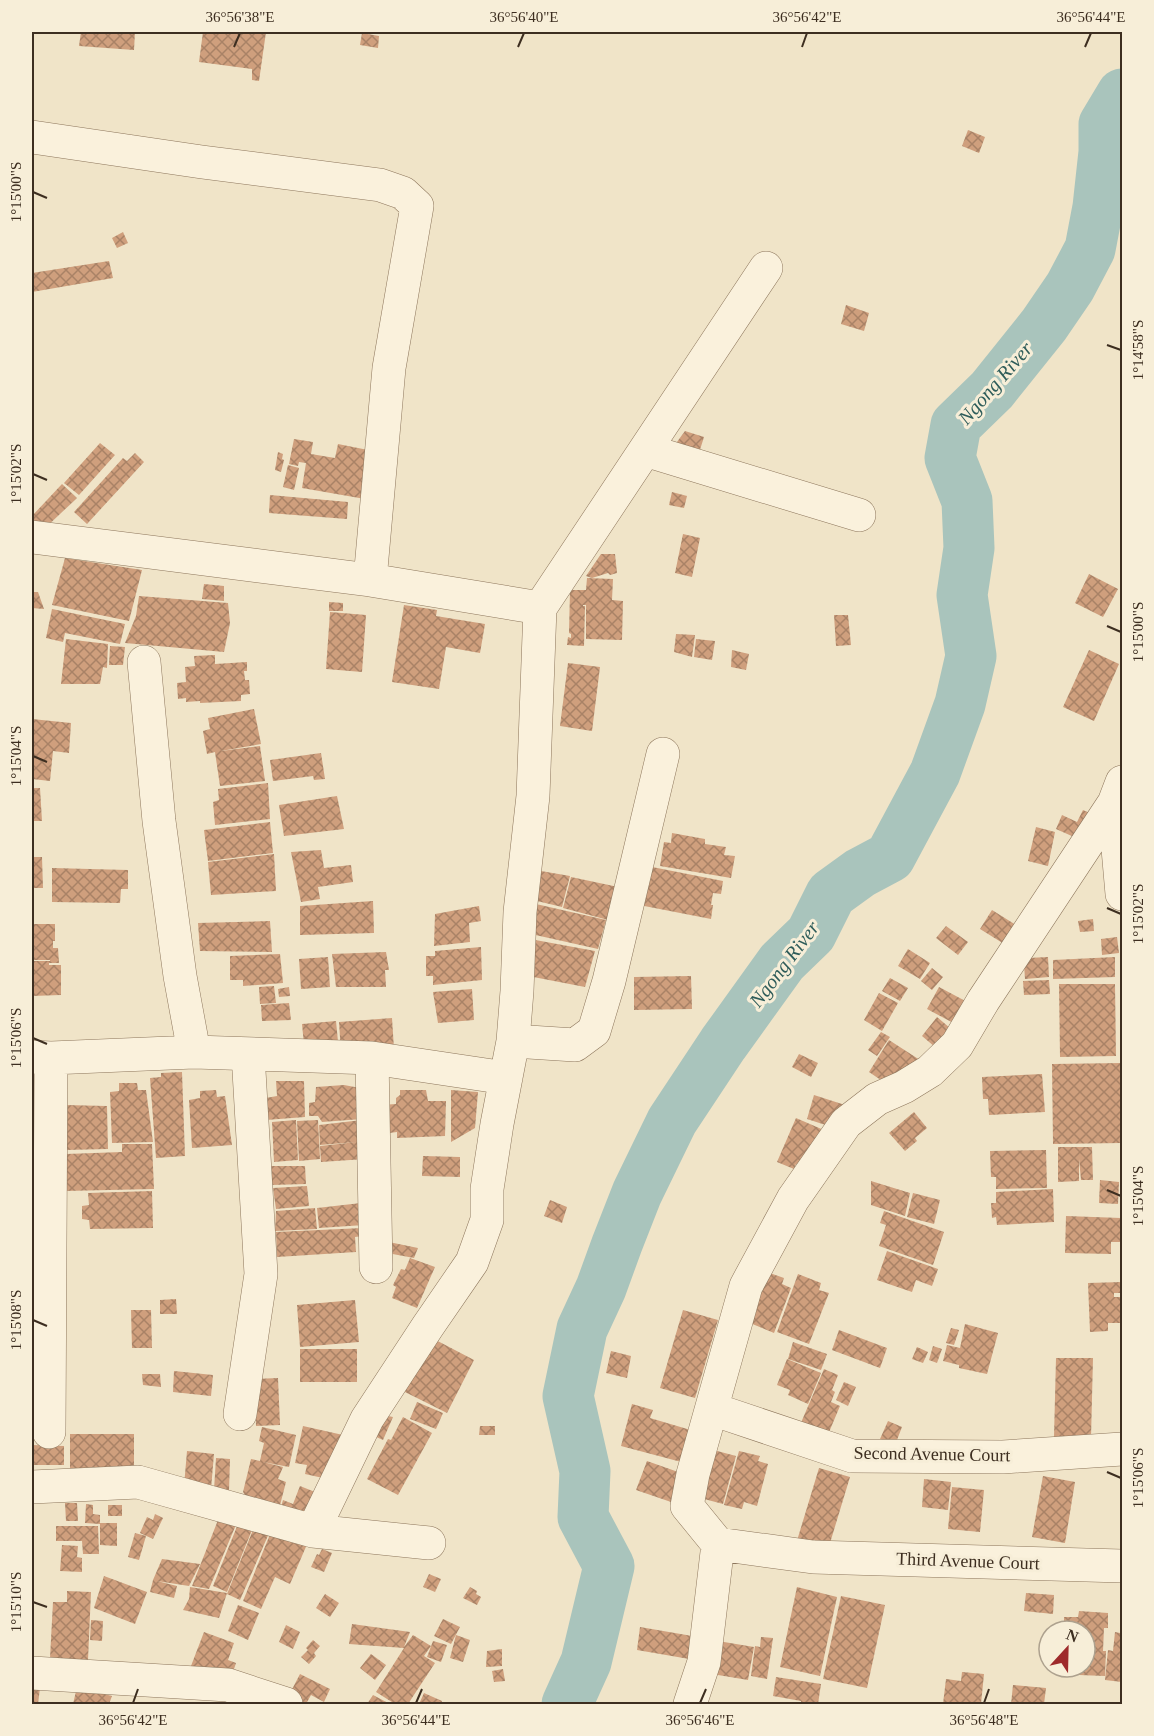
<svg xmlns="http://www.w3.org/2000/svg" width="1154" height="1736" font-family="'Times New Roman',serif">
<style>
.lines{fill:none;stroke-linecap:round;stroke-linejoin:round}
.river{stroke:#a9c4bc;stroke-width:51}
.building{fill:url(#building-cross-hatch)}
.minor-casing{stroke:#8d765c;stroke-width:34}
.minor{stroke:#faf1dc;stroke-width:33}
.ticks{fill:none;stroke:#3d2e20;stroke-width:2}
.labels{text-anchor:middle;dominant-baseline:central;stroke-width:6;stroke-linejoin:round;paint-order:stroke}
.street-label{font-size:18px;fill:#3d2e20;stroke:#f7eed8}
.water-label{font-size:20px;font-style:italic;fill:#2f5d5a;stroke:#f7eed8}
.neatline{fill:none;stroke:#3d2e20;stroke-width:2}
.ticks-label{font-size:15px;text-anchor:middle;fill:#3d2e20}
</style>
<defs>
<pattern id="building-cross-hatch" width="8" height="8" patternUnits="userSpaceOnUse" patternTransform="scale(1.5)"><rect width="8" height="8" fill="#cf9f7d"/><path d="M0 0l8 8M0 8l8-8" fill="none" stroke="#a98266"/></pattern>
</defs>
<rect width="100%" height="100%" fill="#f0e4c8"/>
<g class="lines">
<path class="river" d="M567,1704l19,-42 23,-96 -26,-49 2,-46 -17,-75 14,-67 19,-41 16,-44 20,-51 35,-72 51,-77 59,-82 29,-28 20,-40 29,-21 30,-16 45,-84 25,-69 11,-48 -9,-61 7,-47 -2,-47 -17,-43 6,-33 36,-35 52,-65 26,-38 20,-38 8,-42 6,-55v-28l18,-30"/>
</g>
<path class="building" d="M81,32h54l-1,18 -55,-4z
M203,32h63l-7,49 -7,-1v-11l-53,-7z
M362,33l17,3 -1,12 -18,-3z
M968,130l17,7 -6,16 -17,-7z
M123,232l5,11 -11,5 -5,-10z
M109,261l4,17 -81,14v-19z
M846,305l23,8 -5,18 -23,-7z
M685,431l19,6 -6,19 -24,-10z
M294,439l19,3 -2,12 24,4 3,-14 30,6 -3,49 -63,-11 4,-25 -7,-1 -1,4 -9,-2z
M100,443l15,12 -36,40 -15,-12z
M278,452l5,2 -1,5 2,1 -3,12 -6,-2z
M135,453l9,9 -57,62 -13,-12 49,-54 4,3z
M288,465l11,3 -5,22 -11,-3z
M62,484l15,14 -34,32 -11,-10v-4z
M672,492l15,4 -3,12 -15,-3z
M270,495l78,7 -1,17 -78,-6z
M683,534l17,4 -8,39 -17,-4z
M601,554h14l2,19 -7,2 -2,-2 -16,5 -6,-2z
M65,558l77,12 -13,51 -77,-16z
M1089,574l29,15 -15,28 -28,-14z
M587,578l26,1 -1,21 11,1 -1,39 -36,-1v-34h-3v1h2l-1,40 -17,-1 1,-8 3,1v-4l-2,-1 1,-43h16z
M204,584l20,2v15l-22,-2z
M32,592h6l6,17 -12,-1z
M139,596l89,7 2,20 -6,29 -99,-9 11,-27z
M329,602l14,1v8h-14z
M404,605l33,5 -1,6 49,8 -5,29 -34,-6 -7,42 -47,-7z
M52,609l73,15 -5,20 -55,-11 -2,9 -17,-4z
M330,612l36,3 -4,57 -36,-3z
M834,615h14l3,30 -15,1z
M676,634l19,1 -3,22 -18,-5z
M66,639l42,5 -1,24 -4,-1 -3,17h-39z
M696,639l19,2 -3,19 -18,-3z
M110,646l15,1 -2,18h-14z
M732,650l17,4 -3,16 -15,-3z
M1089,650l30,14 -25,57 -31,-14z
M215,655v9l32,-2v9h-3l1,9h4l1,14 -9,1v6l-41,2v-2l-14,1v-4l-8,1 -1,-16 9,-1 -1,-15 10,-1 -1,-10z
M568,663l32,4 -8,64 -32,-5z
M254,709l7,35 -40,7 39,-5 5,35 -45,5 -5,-34 -8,2 -4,-23 7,-2 -2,-11z
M32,719l39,4 -2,30 -16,-2 -3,30 -18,-2z
M321,753l4,26 -11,1 -1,-4 -40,5 -3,-21z
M268,783l2,36 -55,6 -2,-23 6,-2 -1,-11z
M32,788h8l2,33h-10z
M337,796l7,33 -60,7 -5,-31z
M1083,810l11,5 -11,26 -27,-12 6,-14 15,7z
M270,822l3,31 -65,8 -4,-31z
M1036,827l19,5 -7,34 -20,-5z
M672,833l33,6v5l21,3 -2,8 11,1 -4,22 -71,-12 4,-24 7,1z
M321,850l3,18 27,-3 2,17 -35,5 2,12 -19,3 -10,-50z
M274,854l2,37 -65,4 -3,-33z
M32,857h10l1,31h-11z
M642,865l81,16 -2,13 -8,-1 -2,12h2l-2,14 -77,-15z
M52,868l76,2v19h-7l-1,14 -68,-1z
M541,871l29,5 -8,31 -25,-6z
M571,877l52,11 -11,33 -49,-13z
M373,901l1,32 -74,2v-29z
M536,904l70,16 -8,29 -67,-15z
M479,906l2,15 -12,2 1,19 -36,4 1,-32z
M992,910l29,18 -12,19 -29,-18z
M1093,919l1,12 -14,1 -2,-11z
M270,921l2,31 -72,-1 -2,-28z
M32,924h23v17h-2v7h5l1,15h-10v2h12v30l-29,1v-35h18v-1h-18z
M946,926l22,16 -10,13 -22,-17z
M1117,937l2,16 -17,2 -1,-16z
M530,939l65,12 -10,36 -62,-12z
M481,947l1,33 -49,5v-9h-7v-20h9v-5z
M908,949l22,14 -10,16 -22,-13z
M386,952l3,18h-4l1,17h-50l-4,-33z
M280,954l3,29 -40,3v-6h-13v-24z
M328,957l2,30 -29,2 -2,-30z
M1048,957l1,20 -24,2 -1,-15h4v-6z
M1115,957v20l-62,2v-19z
M932,968l11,9 -11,13 -11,-9z
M691,976l1,33 -58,1v-33z
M890,978l18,10 -8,13 -18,-10z
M1049,980l1,14 -26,1 -1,-14z
M1059,984h56l1,72 -56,1z
M274,986l2,17 -16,1 -1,-17z
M289,987l1,9 -11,1 -1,-8z
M939,987l32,17 -12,22 -32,-17z
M472,989l2,31 -36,3 -5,-31z
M879,993l19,10 -16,28 -18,-11z
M289,1003l2,17 -29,1 -1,-16z
M937,1017l13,11 -15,19 -13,-11z
M392,1018l2,31 -53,4 -2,-31z
M336,1021l3,31 -34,3 -3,-31z
M881,1032l9,5 -13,19 -9,-6z
M889,1040l34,22 -26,29 -28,-19z
M799,1054l19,9 -7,14 -19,-10z
M1122,1063v80l-69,1 -1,-80z
M182,1072l3,84 -29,2 -6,-80 11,-1v-4z
M1042,1074l3,38 -56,3 -1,-16h-5l-1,-22z
M276,1081h28l1,36 -39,3v-22l11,-2z
M119,1083h18l1,7h8l7,52 -41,1 -2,-51 9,-1z
M344,1085l16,3 2,31 -40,3 -4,-6h-9v-13l6,-1 1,-15z
M216,1090l1,7 8,-1 7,49 -40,3 -3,-48 11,-2v-7z
M400,1090h26l2,11h18l-1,35 -48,2v-6l-15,2 -1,-29 15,-1v-6l4,-3z
M451,1090l27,2 -3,36 -24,14z
M814,1095l31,10 -7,24 -31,-10z
M65,1105l42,1 1,43 -42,1z
M914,1112l13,16 -12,10 2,3 -12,10 -16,-18z
M796,1118l30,13 -17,39 -13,-6 -2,5 -17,-7z
M296,1120l2,40 -24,2 -2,-40z
M318,1120l2,39 -21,2 -2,-40z
M362,1120l3,39 -44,3 -1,-16 37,-4 -37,3 -1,-20z
M122,1144h30l2,45 -89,2 1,-37 56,-2z
M1058,1147h34l1,33h-12l-2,-21v22l-21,1z
M1046,1150l1,38 -51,1v-12h-5l-1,-26z
M423,1156l37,1v20l-38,-1z
M271,1166h34l1,18 -34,1z
M1100,1180l19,2 -1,22 -19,-1z
M871,1181l39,12 -5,23 -34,-11z
M307,1186l2,20 -33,3 -3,-21z
M1053,1189l1,33 -57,3 -1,-8 -4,1 -1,-15h5v-11z
M152,1191l1,37 -63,1 -1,-9 -7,-1v-13l7,-1 -1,-12z
M913,1193l27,7 -6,24 -27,-7z
M550,1200l17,7 -5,16 -18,-7z
M361,1203l3,22 -45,3 -2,-20z
M315,1208l2,21 -42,2 1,-20z
M884,1211l60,21 -11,33 -54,-19 7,-21 -6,-2z
M1066,1216l55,2 -1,24h-9v12l-46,-1z
M363,1228v8l-8,1 1,15 -79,5 -1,-25z
M384,1241l34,7 -4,10 -32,-6z
M887,1251l51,18 -6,17 -16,-6 -4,12 -35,-12z
M410,1258l25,9 -18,41 -25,-10 4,-11 -3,-2 8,-16 4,1z
M764,1271l20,7 -2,6 9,4 -17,45 -29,-12z
M798,1274l23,9 -2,7 10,3 -20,51 -32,-12z
M1122,1282v11h-8v4h8v26h-14v8l-18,1 -2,-49z
M176,1299l1,15h-17v-14z
M355,1300l4,42 -59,5 -3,-42z
M131,1310h20l1,38h-20z
M683,1310l35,10 -23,78 -35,-10z
M965,1324l33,9 -11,41 -28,-6v-3l-16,-4 4,-16 13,3z
M951,1328l8,2 -5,15 -8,-2z
M839,1330l48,18 -7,20 -48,-18z
M430,1337l44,23 -27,53 -44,-22z
M793,1342l34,12 -6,16 -33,-11z
M933,1346l9,3 -5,14 -8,-3z
M917,1347l11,5 -5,11 -11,-4z
M300,1349h57v33h-57z
M611,1351l20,5 -4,22 -21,-5z
M1056,1358h37l-2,80 -37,-1z
M787,1359l34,14 -13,31 -20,-9 2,-5 -13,-5z
M824,1369l14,6 -6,15 3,2 -4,10 9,4 -16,38 -27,-12z
M174,1371l39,4 -2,21 -38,-4z
M142,1374h18l1,13 -18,-2z
M278,1378l2,47 -24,1 -1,-47z
M844,1382l12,5 -8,19 -12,-6z
M417,1402l26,11 -7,16 -26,-10z
M632,1404l21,6 -3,8 44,13 -9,32 -64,-17z
M383,1415l10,2 -10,23 -9,-4z
M403,1417l29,16 -34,62 -31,-16 21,-40 3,1z
M888,1421l14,6 -7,18 -15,-6z
M303,1426l40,9 -20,43 -18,-4 2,-9 -12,-2z
M480,1426h15v9h-16z
M262,1427l34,8 -7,32 -26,-5 20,5 -5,12 8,3 -7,27 -29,-6 -7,-11 8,-33 9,2 4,-18 -5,-2z
M70,1434h64v40l-64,-1z
M32,1445l32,1v19h-32z
M706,1448l30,8 -13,48 -30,-8z
M187,1451l27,3 -3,35 -27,-3z
M739,1451l21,5 -2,5 10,3 -11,42 -13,-4 -2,7 -18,-4z
M216,1458l14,1 -1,32 -15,-1z
M647,1461l34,12 -10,29 -35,-12z
M819,1468l31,9 -23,76 -31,-9z
M1043,1476l32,6 -10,61 -33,-6z
M924,1479l27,3 -3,28 -26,-3z
M300,1486l20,8 -11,31 -30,-11 4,-14 10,4z
M952,1487l32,3 -4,42 -32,-3z
M65,1503h12l1,18h-12z
M86,1504l7,1v9l7,1v9l-15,-1z
M108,1505h14v11h-14z
M155,1514l8,4 -10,21 -13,-6 7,-16 6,3z
M220,1515l18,5 -29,69 -17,-3z
M240,1519l14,6 -27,67 -14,-6z
M100,1523h17v23l-17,-1z
M255,1525l15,6 -30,69 -13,-6z
M56,1526h42l1,28h-16l-1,-13h-26z
M273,1527l19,7 -3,9 4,-7 15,6 -18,42 -15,-7 -14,32 -18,-8z
M135,1533l11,3 -7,24 -11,-3z
M62,1545l16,1 -1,11 5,1v14l-22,-1z
M322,1549l10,4 -8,19 -13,-5 6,-13 2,1z
M162,1559l38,5 -11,22 -32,-5 20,5 -3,12 -24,-6 3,-12z
M429,1574l12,5 -6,13 -12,-5z
M104,1576l43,16 -12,32 -41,-16z
M190,1587l37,6 -8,25 -36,-8 6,-11z
M470,1587l7,4 -1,3 5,3 -4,8 -14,-7z
M797,1587l40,10 -17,79 -40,-9z
M67,1591l24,1 -3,68 -38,-2 3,-56h14z
M1026,1593l28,2 -1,19 -29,-3z
M325,1594l14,9 -9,14 -14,-9z
M841,1596l44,9 -18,83 -44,-9z
M238,1605l21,8 -11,27 -20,-9z
M1079,1611l29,2v15h-4l-1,23h3l-1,25 -26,-1v-8h6v-36h-21v-14h14z
M443,1619l17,8 -9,17 -17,-8z
M91,1620l12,1 -1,20 -12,-1z
M352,1624l58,8 -6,15 9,-12 18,11 -7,10 11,7 -27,41h-13l-19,-12 28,-44 -55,-4z
M286,1625l14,7 -7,17 -14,-7z
M1121,1625h1v57l-17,-2 3,-30 5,1 2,-19 5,1z
M640,1627l58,10 -3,23 -58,-10z
M204,1632l30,11 -6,17 8,3 -6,18 -39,-15z
M456,1635l14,5 -7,22 -13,-4z
M761,1637l12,1 -6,41 -16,-3 4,-30 5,1z
M313,1640l7,6 -6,7 2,3 -7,8 -8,-7 7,-7 -2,-2z
M433,1641l14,4 -6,17 -14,-5z
M718,1641l36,6 -6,33 -36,-6z
M502,1649v17l-16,1 1,-16z
M371,1654l15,11 -11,15 -15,-12z
M503,1669l2,12 -11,1 -2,-11z
M962,1672l22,2 -3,30h-38l3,-25 15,2z
M300,1674l30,15 -6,13 -13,-7 -5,9h-8l-11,-5z
M776,1677l45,7 -3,20h-17v-3l-28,-5z
M1013,1685l33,3 -2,16h-33z
M32,1686l8,2 -2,16h-6z
M77,1687l35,9 -3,8h-36z
M424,1693l18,8 -1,3h-22z
M373,1695l17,9h-23z"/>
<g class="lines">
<g class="minor-casing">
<path id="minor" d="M32,137l170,25 178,23 23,8 14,13 -28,162 -19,212
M645,450l214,65
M32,537l338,43 170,28
M144,662l15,159 21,155 14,76
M1122,782l-8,21 -131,198 -26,44 -27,26 -26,16 -27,12 -31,24 -53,76 -47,87 -53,188 -6,32 31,38 95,13 309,9
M1114,803l8,91
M513,1041l62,4 19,-14 15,-50 54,-227
M32,1057l19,1 143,-6 178,6 134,20
M372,1058l4,209
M712,1409l140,47 151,1 119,-8
M240,1414l21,-140 -13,-220
M49,1432l2,-374
M32,1487l106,-5 175,49 116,12
M313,1531l54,-112 61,-93 44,-64 15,-42v-31l10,-65 16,-83 4,-50 3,-79 13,-116 7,-188 226,-340
M32,1673l196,12 58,19
M690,1704l14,-42 14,-118"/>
</g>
<use href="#minor" class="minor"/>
</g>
<path class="ticks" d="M234,47l6,-14M518,47l6,-14M802,47l5,-14M1085,47l6,-14M33,192l14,6M1107,345l14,5M33,474l14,6M1107,626l14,6M33,756l14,6M1107,908l14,6M33,1038l14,6M1107,1190l14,6M33,1320l14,6M1107,1472l14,6M33,1602l14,5M133,1703l5,-14M416,1703l6,-14M700,1703l6,-14M984,1703l5,-14"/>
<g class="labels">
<g class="street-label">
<text transform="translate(932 1454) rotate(1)">Second Avenue Court</text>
<text transform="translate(968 1561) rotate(2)">Third Avenue Court</text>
</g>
<g class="water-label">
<text transform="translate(995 383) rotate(-49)">Ngong River</text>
<text transform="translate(784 964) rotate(-53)">Ngong River</text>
</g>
</g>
<rect width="1154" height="1736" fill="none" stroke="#f7eed8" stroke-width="66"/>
<g transform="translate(1067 1649) rotate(22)"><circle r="28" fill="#f7eed8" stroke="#ada18e" stroke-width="1.5"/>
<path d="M0-4.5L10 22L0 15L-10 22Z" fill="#9e2a2b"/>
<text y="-9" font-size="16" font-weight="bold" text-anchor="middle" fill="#3d2e20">N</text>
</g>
<rect x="33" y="33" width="1088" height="1670" class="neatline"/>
<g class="ticks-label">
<text x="240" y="22">36°56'38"E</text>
<text x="524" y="22">36°56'40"E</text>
<text x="807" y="22">36°56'42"E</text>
<text x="1091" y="22">36°56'44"E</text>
<text transform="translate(16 192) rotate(-90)" y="5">1°15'00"S</text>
<text transform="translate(1138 350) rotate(-90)" y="5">1°14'58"S</text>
<text transform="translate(16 474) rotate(-90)" y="5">1°15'02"S</text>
<text transform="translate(1138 632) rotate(-90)" y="5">1°15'00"S</text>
<text transform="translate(16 756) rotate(-90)" y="5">1°15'04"S</text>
<text transform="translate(1138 914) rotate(-90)" y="5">1°15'02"S</text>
<text transform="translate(16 1038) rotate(-90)" y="5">1°15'06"S</text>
<text transform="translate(1138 1196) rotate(-90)" y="5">1°15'04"S</text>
<text transform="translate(16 1320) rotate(-90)" y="5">1°15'08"S</text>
<text transform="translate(1138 1478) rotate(-90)" y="5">1°15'06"S</text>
<text transform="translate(16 1602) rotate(-90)" y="5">1°15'10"S</text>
<text x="133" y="1725">36°56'42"E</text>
<text x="416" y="1725">36°56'44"E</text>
<text x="700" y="1725">36°56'46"E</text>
<text x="984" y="1725">36°56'48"E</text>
</g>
</svg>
